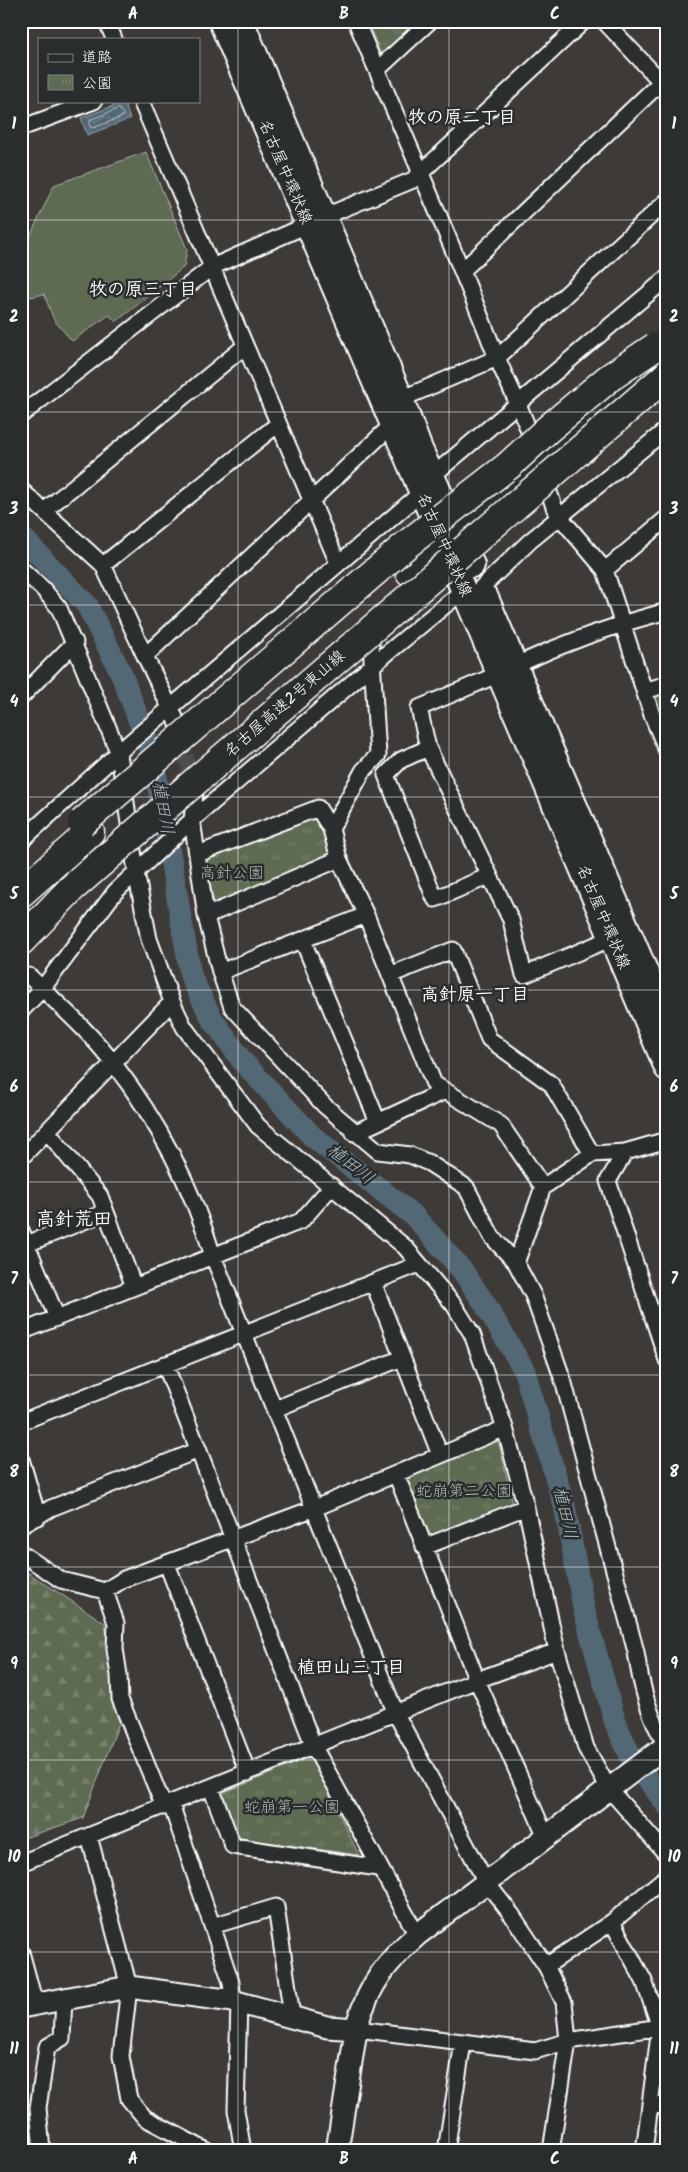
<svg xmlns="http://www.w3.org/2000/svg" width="688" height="2172" font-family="Kalam,'Klee One',sans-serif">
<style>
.forest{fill:url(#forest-firs);stroke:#afb5a9}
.park{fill:url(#park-tufts);stroke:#afb5a9}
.pitch{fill:#5f6b53;stroke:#afb5a9}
.water{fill:url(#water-waves);stroke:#97a4ac}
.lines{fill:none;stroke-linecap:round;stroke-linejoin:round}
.shore{stroke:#bac2c8;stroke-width:1}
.river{stroke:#526775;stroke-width:22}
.street-tunnel{stroke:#504e4c;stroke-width:15;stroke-dasharray:15 8;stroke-linecap:butt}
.street-casing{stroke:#fff;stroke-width:19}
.secondary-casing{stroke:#fff;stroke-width:25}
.primary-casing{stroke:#fff;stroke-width:28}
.highway-casing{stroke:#fff;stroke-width:31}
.street{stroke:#2a2d2e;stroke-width:15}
.secondary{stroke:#2a2d2e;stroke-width:21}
.primary{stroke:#2a2d2e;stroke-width:24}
.highway{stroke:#2a2d2e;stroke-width:28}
.highway-bridge-casing{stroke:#fff;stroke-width:31;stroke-linecap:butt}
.highway-bridge{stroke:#2a2d2e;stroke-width:28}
.grid{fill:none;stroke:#fff;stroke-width:1;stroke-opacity:0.55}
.labels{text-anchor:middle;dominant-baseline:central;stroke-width:5;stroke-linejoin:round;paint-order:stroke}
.street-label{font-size:16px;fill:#fff;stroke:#2a2d2e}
.park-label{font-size:16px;fill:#afb5a9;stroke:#2a2d2e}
.neighbourhood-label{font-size:18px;font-weight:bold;fill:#fff;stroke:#2a2d2e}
.water-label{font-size:18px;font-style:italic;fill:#b1bbc1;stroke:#2a2d2e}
.quarter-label{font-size:19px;font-weight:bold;fill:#fff;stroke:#2a2d2e}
.neatline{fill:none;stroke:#fff;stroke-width:2}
.grid-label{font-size:16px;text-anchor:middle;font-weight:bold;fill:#fff}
</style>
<defs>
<pattern id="forest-firs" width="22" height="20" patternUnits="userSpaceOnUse" patternTransform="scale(1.25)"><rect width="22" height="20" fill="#5f6b53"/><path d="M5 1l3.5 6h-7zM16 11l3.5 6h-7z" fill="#77816d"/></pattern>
<pattern id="park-tufts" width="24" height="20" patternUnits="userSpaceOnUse" patternTransform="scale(1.25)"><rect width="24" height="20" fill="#5f6b53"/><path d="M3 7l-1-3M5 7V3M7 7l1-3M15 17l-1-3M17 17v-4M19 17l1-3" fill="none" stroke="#77816d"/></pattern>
<pattern id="water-waves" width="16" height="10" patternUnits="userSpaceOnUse" patternTransform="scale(1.25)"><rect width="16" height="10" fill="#526775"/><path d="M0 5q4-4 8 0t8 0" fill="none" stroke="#6c7e8a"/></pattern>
</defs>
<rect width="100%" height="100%" fill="#3d3a38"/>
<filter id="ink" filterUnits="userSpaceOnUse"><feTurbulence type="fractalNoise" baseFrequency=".02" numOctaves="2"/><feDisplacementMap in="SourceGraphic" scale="10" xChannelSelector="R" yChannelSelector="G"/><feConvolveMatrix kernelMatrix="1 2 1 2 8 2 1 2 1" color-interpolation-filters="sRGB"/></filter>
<g filter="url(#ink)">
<path class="forest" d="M21,1568l84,55 14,100 -36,95 -62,21z"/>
<path class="park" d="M367,21h50l-36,33z
M667,690v48l-16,-40 4,-4z
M312,817l5,1 15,31 -4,9 -113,47 -12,-41 4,-7z
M498,1439l16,70 -95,36 -26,-62z
M311,1757l48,98 -120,-17 -16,-45z"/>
<path class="pitch" d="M146,152l41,97 -3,18 -68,55 -7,-7 -37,26 -18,-21 -10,-26 -18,4 -5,-11v-42l6,-2 27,-58z"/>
<path class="water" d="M124,102l6,17 -43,16 -6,-17z"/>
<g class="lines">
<path class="shore" d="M119,109l4,5 -1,3 -29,11 -3,-1v-7z"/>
<path class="river" d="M21,536l66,69 34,68 32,84 38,220 20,40 32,45 70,75 101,79 48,54 23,34 39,66 41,138 19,102 31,112 16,35 36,48"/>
<path class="street-tunnel" d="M180,733l14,55"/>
<g class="street-casing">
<path id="street" d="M107,21l7,18
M356,21c46,109 94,217 137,327 13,33 31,64 41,98
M604,21l63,67
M665,21l2,3
M377,70l53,-49
M141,101l197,462
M21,128l73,-27
M323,217l90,-37 171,-159
M463,270l198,-188
M401,399l96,-41 170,-157
M21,415l191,-148 95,-42
M543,475l15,43
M432,476l235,-198
M21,490l82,75 42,91 247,-231
M44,511l201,-165
M560,517l45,53 47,145 15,36
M103,565l175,-141
M21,569l22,20 16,19 60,146 17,118 13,67 23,63 12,25 74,99 147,121 49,58 18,29 33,94 21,79 31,144 29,97 23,41 58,66
M605,570l62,-52
M481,588l49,-47 137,-112
M145,656l34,70
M514,666c50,-23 99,-41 153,-55
M499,674l-80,34 9,40 83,172 13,55 88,-37
M645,691l22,-7
M21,697l54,-55
M428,748l-27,12 -15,15 49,124 54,-23
M195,793l-3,27 14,96 14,56 12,35 93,99 53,45 32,4 19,8 37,24 26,50 24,26 17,32 30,85 73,272c5,34 13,65 31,95
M331,829l32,-58 15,-16 -8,-127
M21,841l106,-96 294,-252
M198,854l120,-46 13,21 8,30 27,56 68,169 67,41 42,62
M206,916l133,-57
M303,941l75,181
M220,972l146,-57
M390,975l63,-25 36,89 62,45 41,70
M29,976c29,28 61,56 85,88 44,57 78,123 99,192l183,458 90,168 26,33 34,51 18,36 4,39 -17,110
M21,1011l21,-22 73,-97 21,-20 56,-52 182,-156 91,-75
M47,1131l53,65 34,91
M354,1133l91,-42
M625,1152l-17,29 59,179
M21,1158l151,-156
M21,1230l36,88
M27,1244l79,-32
M516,1263l27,-76 49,-33 33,-2 42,-12
M373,1282l67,173
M21,1332l280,-111 31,-35
M165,1364l149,383 103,188
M275,1409l127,-51
M21,1422l398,-158
M21,1459l17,58
M396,1474l81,206 69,157
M21,1526l30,-18 148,-58
M424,1547l102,-40
M21,1553l40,27 44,11 11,32 -1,26 4,26 1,24 44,108
M167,1564l81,209
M105,1591l19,-12 191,-71 190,-80
M211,1788l22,58 145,22
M171,1804l60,178 2,19
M89,1836l40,151 -8,69 8,43 16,19 62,33
M21,1863l456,-183 80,-29
M612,1922l32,59 16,46 -16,124
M212,1926l64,-19 16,109
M21,1952l14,52
M546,1966l66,-44 55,-46
M239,2003l-3,107 7,41
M357,2029l178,22 33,-10 99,-15
M651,2104l16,2
M42,2151l-4,-43 9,-61 15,-9 2,-39
M446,2151l17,-109"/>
</g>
<g class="secondary-casing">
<path id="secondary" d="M446,545l221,-188
M21,2007l108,-20 104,14 94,26 30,2
M337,2151l20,-127c13,-40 29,-62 60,-89l250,-190"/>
</g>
<g class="primary-casing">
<path id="primary" d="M221,21l446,1047
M241,21l160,378 18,48 53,118
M486,598l181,424"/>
</g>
<g class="highway-casing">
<path id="highway" d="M410,572l20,-18 16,-8
M21,893l69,-61
M21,941l51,-53 39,-34"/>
</g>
<use href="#street" class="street"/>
<use href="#secondary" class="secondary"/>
<use href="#primary" class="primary"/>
<use href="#highway" class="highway"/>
<g class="highway-bridge-casing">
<path id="highway-bridge" d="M82,823l324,-278 102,-79 40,-37 61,-51 46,-31
M111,854l556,-479"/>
</g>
<use href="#highway-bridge" class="highway-bridge"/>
</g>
</g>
<path class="grid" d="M238,21v2130M449,21v2130M21,220h646M21,412h646M21,605h646M21,797h646M21,990h646M21,1182h646M21,1375h646M21,1567h646M21,1760h646M21,1952h646"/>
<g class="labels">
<g class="street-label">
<text transform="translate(285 172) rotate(67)">名古屋中環状線</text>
<text transform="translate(444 545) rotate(66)">名古屋中環状線</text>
<text transform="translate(285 704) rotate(-41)">名古屋高速2号東山線</text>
<text transform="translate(603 917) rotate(67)">名古屋中環状線</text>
</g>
<g class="park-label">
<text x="232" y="873">高針公園</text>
<text x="464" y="1491">蛇崩第二公園</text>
<text x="292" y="1807">蛇崩第一公園</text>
</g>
<g class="neighbourhood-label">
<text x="462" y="118">牧の原二丁目</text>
<text x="143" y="290">牧の原三丁目</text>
<text x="475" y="995">高針原一丁目</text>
<text x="351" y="1668">植田山三丁目</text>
</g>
<g class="water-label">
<text transform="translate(162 808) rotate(80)">植田川</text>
<text transform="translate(350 1165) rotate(38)">植田川</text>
<text transform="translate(564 1513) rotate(77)">植田川</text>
</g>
<g class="quarter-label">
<text x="74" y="1220">高針荒田</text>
</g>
</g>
<rect width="688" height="2172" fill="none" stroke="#2a2d2e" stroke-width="55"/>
<rect x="38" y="38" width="162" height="65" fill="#2a2d2e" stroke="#7f8182"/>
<rect x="48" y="54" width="25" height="8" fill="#2a2d2e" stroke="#7f8182"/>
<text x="82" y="62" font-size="15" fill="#ffffff">道路</text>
<rect x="48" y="75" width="25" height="15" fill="url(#park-tufts)" stroke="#7f8182"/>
<text x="82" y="88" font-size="15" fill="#ffffff">公園</text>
<rect x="28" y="28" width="632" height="2116" class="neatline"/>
<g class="grid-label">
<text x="133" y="19">A</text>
<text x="344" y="19">B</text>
<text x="555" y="19">C</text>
<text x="14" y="129">1</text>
<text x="674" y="129">1</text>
<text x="14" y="322">2</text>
<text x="674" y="322">2</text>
<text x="14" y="514">3</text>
<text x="674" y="514">3</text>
<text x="14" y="707">4</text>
<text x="674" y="707">4</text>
<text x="14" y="899">5</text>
<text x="674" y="899">5</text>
<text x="14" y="1092">6</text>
<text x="674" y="1092">6</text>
<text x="14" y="1284">7</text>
<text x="674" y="1284">7</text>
<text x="14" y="1477">8</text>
<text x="674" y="1477">8</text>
<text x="14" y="1669">9</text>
<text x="674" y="1669">9</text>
<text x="14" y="1862">10</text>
<text x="674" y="1862">10</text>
<text x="14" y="2054">11</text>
<text x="674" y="2054">11</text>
<text x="133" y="2164">A</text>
<text x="344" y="2164">B</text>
<text x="555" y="2164">C</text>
</g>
</svg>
